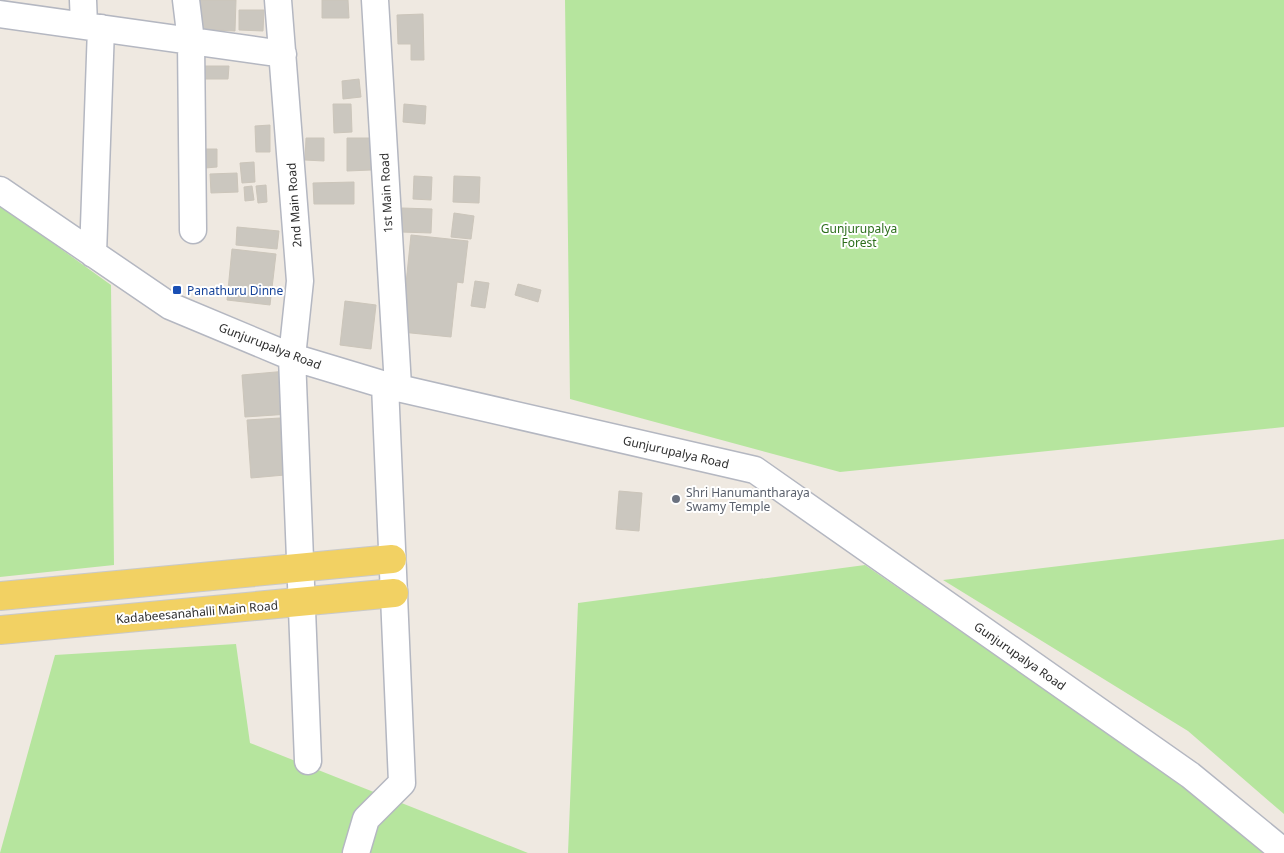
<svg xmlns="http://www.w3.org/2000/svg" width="1284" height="853" font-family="'Noto Sans',sans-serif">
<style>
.green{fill:#b6e59e}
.building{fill:#cbc7bf;stroke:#cbc5ba}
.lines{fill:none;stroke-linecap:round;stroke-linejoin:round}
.minor-casing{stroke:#b4b7c1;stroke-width:29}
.major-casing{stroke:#c9c9c9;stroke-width:30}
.minor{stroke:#fff;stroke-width:26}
.major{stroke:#f2d163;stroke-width:28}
.transit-dot{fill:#1a4fb4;stroke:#fff;stroke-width:2}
.worship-dot{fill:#6b7280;stroke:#fff;stroke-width:2}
.labels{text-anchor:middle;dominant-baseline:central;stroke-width:4;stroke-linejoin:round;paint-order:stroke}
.street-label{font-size:12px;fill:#2e2e2e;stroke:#fff}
.park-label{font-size:12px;fill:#2c6e1b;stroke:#fff}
.transit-label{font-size:12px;fill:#164399;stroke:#fff;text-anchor:start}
.worship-label{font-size:12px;fill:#5b616d;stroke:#fff;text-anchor:start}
</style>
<rect width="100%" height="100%" fill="#efe9e1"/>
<path class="green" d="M565,0h719v427l-444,45 -270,-73z
M0,205l111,80 3,280 -114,12z
M1284,539v275l-96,-83 -245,-151z
M865,565l312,216 89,72h-698l10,-250z
M236,644l14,99 278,110h-528l55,-198z"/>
<path class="building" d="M193,0h43l-1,31 -44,-2z
M322,0h26l1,18h-27z
M239,10h25l-1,21 -24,-1z
M423,14l1,46h-13v-16h-13l-1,-29z
M199,66h30l-1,13h-29z
M359,79l2,18 -18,2 -1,-18z
M333,104h18l1,28 -18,1z
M404,104l22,2 -1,18 -22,-2z
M270,125v27h-14l-1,-26z
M306,138h18v23l-19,-1z
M347,138h24v32l-24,1z
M205,149h12v18l-12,1z
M254,162l1,20 -13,1 -2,-20z
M237,173l1,19 -27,1 -1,-19z
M414,176l18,1 -1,23 -18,-1z
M454,176l26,1 -1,26 -26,-1z
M354,182v22h-40l-1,-21z
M266,185l1,17 -9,1 -2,-17z
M252,186l2,14 -9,1 -1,-14z
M402,208l30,1 -1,24 -30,-1z
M454,213l20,3 -3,23 -20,-2z
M237,227l42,4 -2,18 -41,-4z
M411,235l57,6 -5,42 -6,-1 -6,55 -50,-5z
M232,249l44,5 -6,51 -43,-5z
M475,281l14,2 -4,25 -14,-2z
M518,284l23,6 -3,12 -23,-7z
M345,301l31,4 -5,44 -31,-4z
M287,371l3,43 -45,3 -3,-42z
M280,418l5,57 -34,3 -4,-58z
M619,491l23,2 -3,38 -23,-2z"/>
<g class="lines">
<g class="minor-casing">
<path id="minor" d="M83,0l1,25
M186,0l5,41 2,189
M278,0l22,281 -8,76 16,404
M375,0l23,386
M0,14l283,40
M0,190l170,116 122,51 93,28 370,85 435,305 94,77
M93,254l8,-226
M356,853l10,-34 36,-36 -17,-398"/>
</g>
<g class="major-casing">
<path id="major" d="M0,596l392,-37
M0,630l394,-37"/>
</g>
<use href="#minor" class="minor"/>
<use href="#major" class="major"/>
</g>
<rect class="transit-dot" x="172" y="285" width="10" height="10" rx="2.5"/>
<circle class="worship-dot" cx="676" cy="499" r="5"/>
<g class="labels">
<g class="street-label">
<text transform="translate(386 193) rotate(-93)">1st Main Road</text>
<text transform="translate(294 205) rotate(-94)">2nd Main Road</text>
<text transform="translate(270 346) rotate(21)">Gunjurupalya Road</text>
<text transform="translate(676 452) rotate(13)">Gunjurupalya Road</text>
<text transform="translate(197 612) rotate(-5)">Kadabeesanahalli Main Road</text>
<text transform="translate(1020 656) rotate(35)">Gunjurupalya Road</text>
</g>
<g class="park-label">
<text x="859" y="228">Gunjurupalya<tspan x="859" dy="14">Forest</tspan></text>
</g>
<g class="transit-label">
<text x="187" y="290">Panathuru Dinne</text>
</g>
<g class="worship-label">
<text x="686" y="492">Shri Hanumantharaya<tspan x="686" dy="14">Swamy Temple</tspan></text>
</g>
</g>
</svg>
